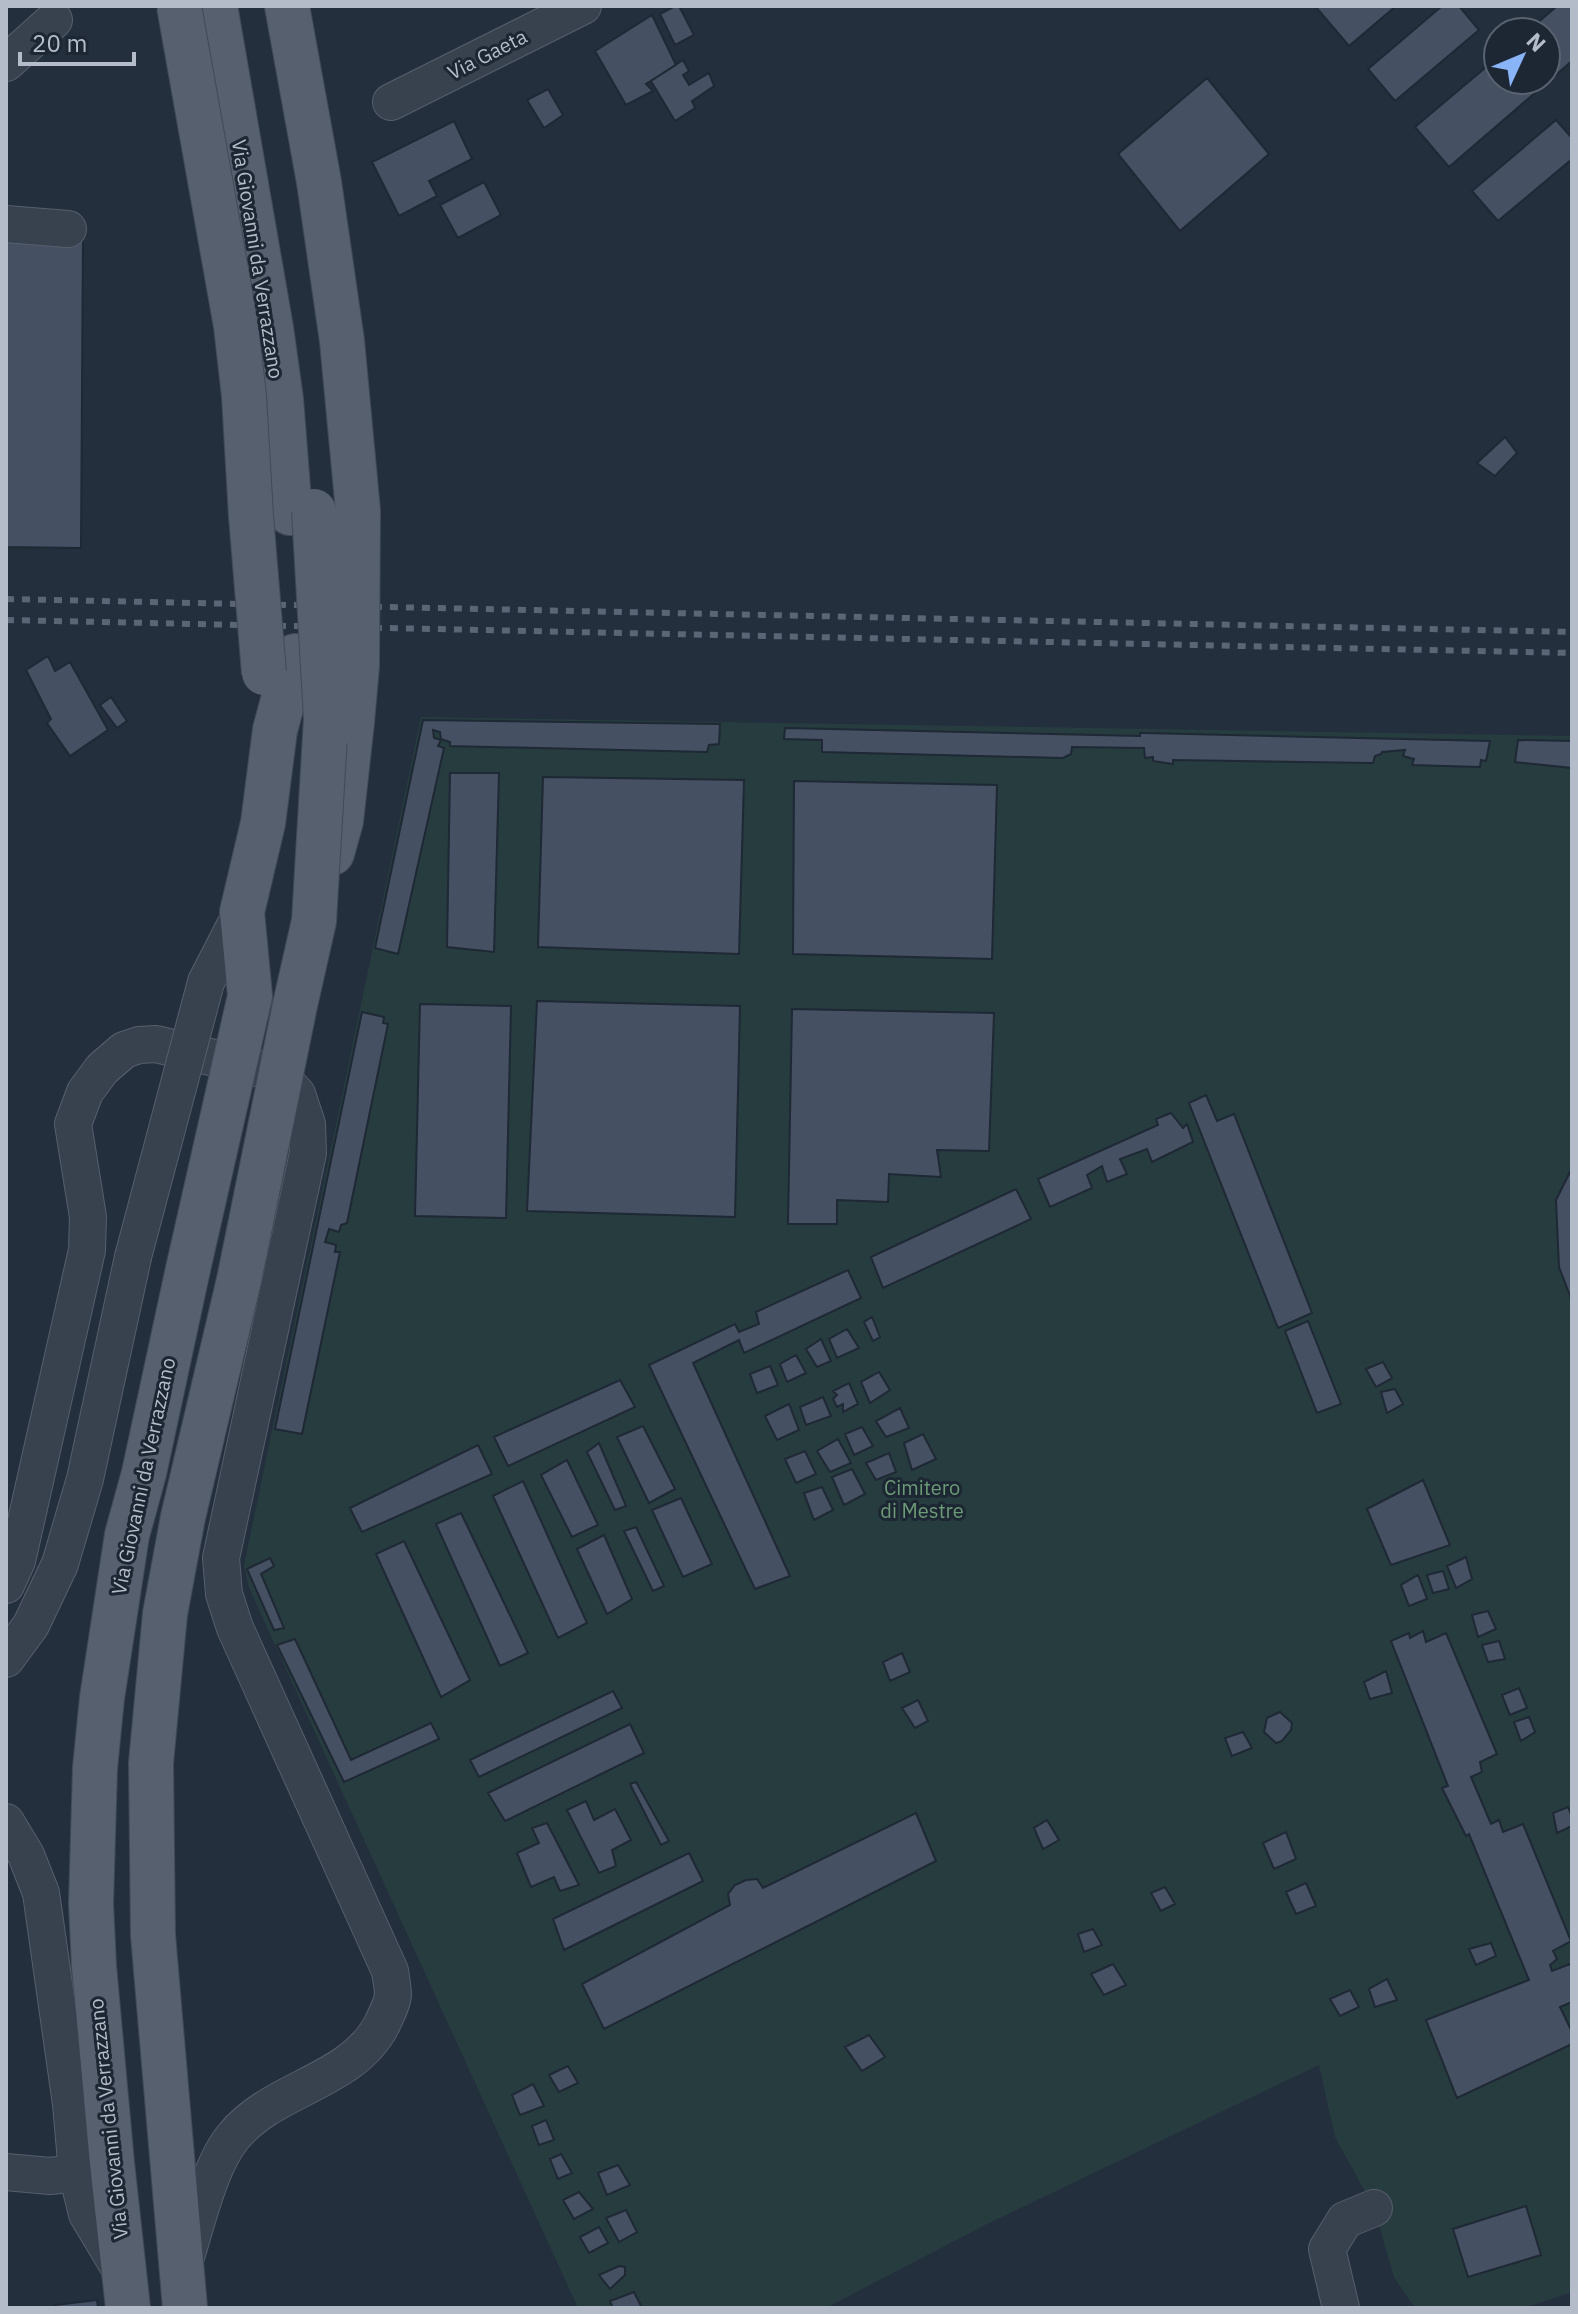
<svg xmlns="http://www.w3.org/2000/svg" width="1578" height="2314" font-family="'IBM Plex Sans',sans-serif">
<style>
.green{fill:#263c3f}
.building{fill:#455162;stroke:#1f2835;stroke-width:2}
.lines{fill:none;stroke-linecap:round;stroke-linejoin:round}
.minor-casing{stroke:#565f6c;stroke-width:38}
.major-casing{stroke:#414a57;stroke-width:46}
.minor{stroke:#38414e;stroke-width:36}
.major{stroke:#56606e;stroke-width:44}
.rail{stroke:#5a6575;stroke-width:6;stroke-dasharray:8 8;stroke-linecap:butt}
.minor-bridge-casing{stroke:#565f6c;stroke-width:38;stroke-linecap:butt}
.major-bridge-casing{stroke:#414a57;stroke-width:46;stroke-linecap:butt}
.minor-bridge{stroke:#38414e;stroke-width:36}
.major-bridge{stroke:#56606e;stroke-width:44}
.labels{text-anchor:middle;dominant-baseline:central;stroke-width:6;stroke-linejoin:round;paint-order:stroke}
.street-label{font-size:20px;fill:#b4bcc9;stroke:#1d2633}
.park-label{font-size:20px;fill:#6b9a76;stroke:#1d2633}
</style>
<rect width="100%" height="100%" fill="#242f3e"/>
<path class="green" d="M421,717l1151,19v1556l-48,16h-109l-21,-31 -20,-69 -39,-71 -16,-72 -336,161 -157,82h-248l-329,-720 -5,-23z"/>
<path class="building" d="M675,6h4l15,29 -19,10 -15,-31z
M1315,6h81l-47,40z
M1442,6h17l20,24 -84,71 -27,-32z
M1557,6h15v55l-123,106 -34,-40 83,-70v23h48v-48h-19z
M652,15l24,50 -30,19 7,7 -27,14 -31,-54z
M683,60l6,11 -6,4 6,10 20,-12 5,13 -22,15 3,7 -20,13 -24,-40z
M1207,78l62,76 -89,77 -62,-77z
M548,89l15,26 -19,13 -17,-28z
M1556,120l16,18v21l-74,62 -26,-30z
M454,121l18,38 -43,22 8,15 -38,20 -27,-54z
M484,182l17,33 -43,23 -18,-33z
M6,235l77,1 -2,312 -75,-1z
M1505,437l12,16 -22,23 -18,-13z
M48,656l7,15 15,-9 38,68 -38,26 -23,-33 4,-4 -25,-49z
M111,697l16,24 -10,7 -17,-23z
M423,720l297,4 -1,20 -10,1 -2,7 -257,-6v-4l-9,-3 -1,-7 -7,-2 1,8 7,2 -3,6 6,2 -46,206 -23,-6z
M785,728l355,8v-3h4l346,8 -4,20 -5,-1 -1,7 -68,-2 2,-6 -11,-3 2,-6 -23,2 -1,2 -6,2 -2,7 -200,-3v4l-20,-3v-4l-8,1 -1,-10 -72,-1 -1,7 -8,4 -241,-6v-12l-38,-1z
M1518,740l54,1v27l-57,-6z
M450,773h49l-5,179 -47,-5z
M543,777l201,3 -5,174 -201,-7z
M794,781l203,4 -5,174 -199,-5z
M537,1001l203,5 -5,211 -208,-6z
M420,1004l91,2 -5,212 -91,-2z
M792,1009l202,4 -5,138 -52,-1 4,27 -52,-3 -1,28 -51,-2v24h-49z
M362,1012l22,5 -1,6 5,1 -41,199 -6,2 -2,7 -10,-3 -4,13 11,3 -1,7h5l-38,182 -27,-5z
M1206,1095l11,26 17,-7 78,199 -34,15 -89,-225z
M1171,1113l12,15 4,-4 6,18 -41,20 -5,-13 -27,10 7,15 -20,8 -5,-16 -15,9 5,13 -42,19 -12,-28 120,-54 -2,-6z
M1572,1168v133l-13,-34 -3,-67z
M1016,1189l15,30 -148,69 -12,-31z
M848,1270l13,28 -117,55 -5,-13 -46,23 97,213 -35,13 -106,-224 86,-41 4,8 20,-8 -3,-12z
M872,1317l8,20 -7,4 -9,-19z
M1308,1321l33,83 -24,9 -32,-82z
M847,1329l12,19 -22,10 -8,-19z
M821,1339l10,22 -14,6 -11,-18z
M796,1355l10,18 -19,9 -7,-18z
M1383,1362l9,16 -16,9 -10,-18z
M770,1366l8,19 -21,8 -7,-19z
M879,1372l11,18 -20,13 -9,-21z
M620,1380l15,27 -127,59 -14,-29z
M849,1383l9,21 -15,8v-8l-6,3 -4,-8 4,-4 -4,-4z
M1395,1389l8,15 -16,9 -6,-21z
M823,1397l8,19 -25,9 -6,-18z
M789,1404l10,26 -22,10 -12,-24z
M900,1408l9,20 -23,9 -10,-16z
M643,1426l32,63 -26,14 -32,-66z
M862,1427l11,19 -19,9 -9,-21z
M923,1434l13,25 -24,11 -8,-27z
M838,1439l13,24 -21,9 -13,-21z
M599,1443l27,63 -11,4 -28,-58z
M478,1445l14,29 -130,58 -12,-24z
M805,1451l11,23 -20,9 -11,-24z
M889,1453l7,19 -20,8 -10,-17z
M567,1460l31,65 -26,12 -31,-62z
M852,1469l13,25 -21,11 -12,-28z
M1423,1480l27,65 -59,20 -24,-56z
M523,1481l64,142 -29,15 -65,-142z
M822,1487l11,23 -19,10 -10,-27z
M681,1498l31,66 -29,13 -31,-67z
M461,1513l67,140 -28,13 -64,-142z
M636,1527l28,59 -11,5 -29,-60z
M604,1535l28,64 -25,15 -30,-65z
M404,1541l66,139 -29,17 -65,-143z
M1466,1557l6,22 -16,9 -9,-22z
M270,1558l4,8 -13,8 23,54 -10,2 -27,-61z
M1443,1571l6,18 -16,4 -6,-18z
M1418,1575l9,24 -18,7 -8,-21z
M1488,1611l8,18 -18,8 -6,-22z
M1423,1631l3,11 20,-9 51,121 -17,8 2,10 -11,5 20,47 8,-4 4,12 20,-8 48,117 -18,10 4,8 -7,6 2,6 18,-7 2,4v34l-12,5 12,25v12l-115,54 -31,-78 103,-40 -60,-146 -3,2 -24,-48 6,-2 -57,-145 18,-8 1,5z
M295,1639l56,121 80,-37 8,16 -95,43 -67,-137z
M1499,1641l6,18 -17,3 -6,-17z
M902,1653l8,19 -20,9 -7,-19z
M1386,1671l6,22 -22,6 -6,-17z
M1519,1688l8,20 -17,7 -8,-20z
M613,1691l9,17 -143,69 -9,-17z
M918,1700l10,21 -13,7 -13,-20z
M1280,1712l12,11 -1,7 -9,11 -6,2 -12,-11 3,-14z
M1529,1717l6,15 -14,9 -7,-19z
M630,1724l14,29 -139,68 -17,-28z
M1243,1732l9,16 -20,8 -7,-18z
M636,1782l33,59 -8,4 -31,-61z
M586,1801l8,19 21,-11 16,31 -19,10 4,16 -17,7 -32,-63z
M1568,1807l4,10v9l-15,7 -4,-20z
M916,1813l20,48 -332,168 -22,-45 148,-79 -2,-11 7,-9 11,-5 11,-1 6,9z
M1047,1820l12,20 -16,9 -9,-21z
M547,1823l32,62 -19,6 -6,-14 -23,10 -14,-34 22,-10 -7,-15z
M1286,1832l10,27 -22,10 -11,-26z
M689,1853l14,28 -139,69 -11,-31z
M1306,1883l10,23 -20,8 -10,-22z
M1165,1887l10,17 -14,7 -10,-18z
M1093,1929l9,16 -18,7 -6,-18z
M1491,1943l5,13 -20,9 -7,-16z
M1113,1964l13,21 -22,10 -13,-21z
M1387,1979l10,21 -22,7 -6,-18z
M1350,1990l9,17 -19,9 -10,-17z
M869,2035l16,22 -23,14 -17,-24z
M568,2066l10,17 -19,9 -10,-17z
M533,2084l11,22 -24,9 -8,-20z
M546,2120l8,20 -15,5 -7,-19z
M561,2154l11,19 -14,6 -8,-20z
M618,2165l12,20 -23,10 -9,-22z
M579,2192l14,17 -19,10 -11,-19z
M1526,2206l15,49 -73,22 -15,-48z
M626,2210l11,22 -18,10 -13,-24z
M599,2227l9,16 -19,10 -9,-16z
M619,2266l6,1v8l-15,14 -11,-14z
M634,2292l8,16h-29l-3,-7z
M97,2300l1,8h-42l-1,-3z"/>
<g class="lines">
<g class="minor-casing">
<path id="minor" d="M6,63l48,-43
M391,102l192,-96
M6,224l62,5
M6,1585l11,-24 70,-311 1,-33 -15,-93 12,-32 17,-23 22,-19 15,-5 17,-1 121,29 20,21 10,30 1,29 -87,405 3,36 11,34 155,343c1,7 3,17 3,24 -1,10 -7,20 -11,29 -30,59 -109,63 -149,113 -24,29 -37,90 -49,126
M6,1659l25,-34 29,-61 25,-85 48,-222
M6,1822l20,33 15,38 30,211 6,69 10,41 36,60
M6,2172l44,4 27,-3
M1341,2308l-14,-59 18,-29 29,-12"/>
</g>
<g class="major-casing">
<path id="major" d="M215,6l56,322 10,71 9,114
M287,6l32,176 23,159 16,170
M275,730l20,-74
M332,853l9,-32 11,-99
M128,2308l-16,-145 -18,-197 -3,-62 4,-136 7,-70 25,-163 17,-62 44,-204
M185,2308l-32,-373 -2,-172 14,-149 18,-97 56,-237"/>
</g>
<use href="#minor" class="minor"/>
<use href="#major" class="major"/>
<path class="rail" d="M6,599l1566,33
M6,620l1566,33"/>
<g class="minor-bridge-casing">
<path id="minor-bridge" d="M133,1257l73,-275 36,-70"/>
</g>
<g class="major-bridge-casing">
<path id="major-bridge" d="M179,6l57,320 8,70 7,120 13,157
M352,722l5,-56 1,-155
M188,1269l62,-273 -8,-84 21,-89 12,-93
M239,1280l56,-275 19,-84 12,-202 -12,-208"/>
</g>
<use href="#minor-bridge" class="minor-bridge"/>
<use href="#major-bridge" class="major-bridge"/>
</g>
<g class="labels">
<g class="street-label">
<text transform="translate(487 54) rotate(-27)">Via Gaeta</text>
<text transform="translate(258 259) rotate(81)">Via Giovanni da Verrazzano</text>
<text transform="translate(143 1476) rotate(-78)">Via Giovanni da Verrazzano</text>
<text transform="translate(108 2119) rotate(-96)">Via Giovanni da Verrazzano</text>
</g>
<g class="park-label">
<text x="922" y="1487">Cimitero<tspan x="922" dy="23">di Mestre</tspan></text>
</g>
</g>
<rect width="1578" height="2314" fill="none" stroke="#b4bcc9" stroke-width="16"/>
<g transform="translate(1522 56) rotate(46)"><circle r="38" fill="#1d2633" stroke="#59626f" stroke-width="2"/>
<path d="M0-6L14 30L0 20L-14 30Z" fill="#8ab4f8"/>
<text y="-12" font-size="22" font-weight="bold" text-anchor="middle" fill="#b4bcc9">N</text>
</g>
<path d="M20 52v12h114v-12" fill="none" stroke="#b4bcc9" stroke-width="4"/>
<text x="32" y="52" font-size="24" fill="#b4bcc9" stroke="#1d2633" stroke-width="6" paint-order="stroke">20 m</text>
</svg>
